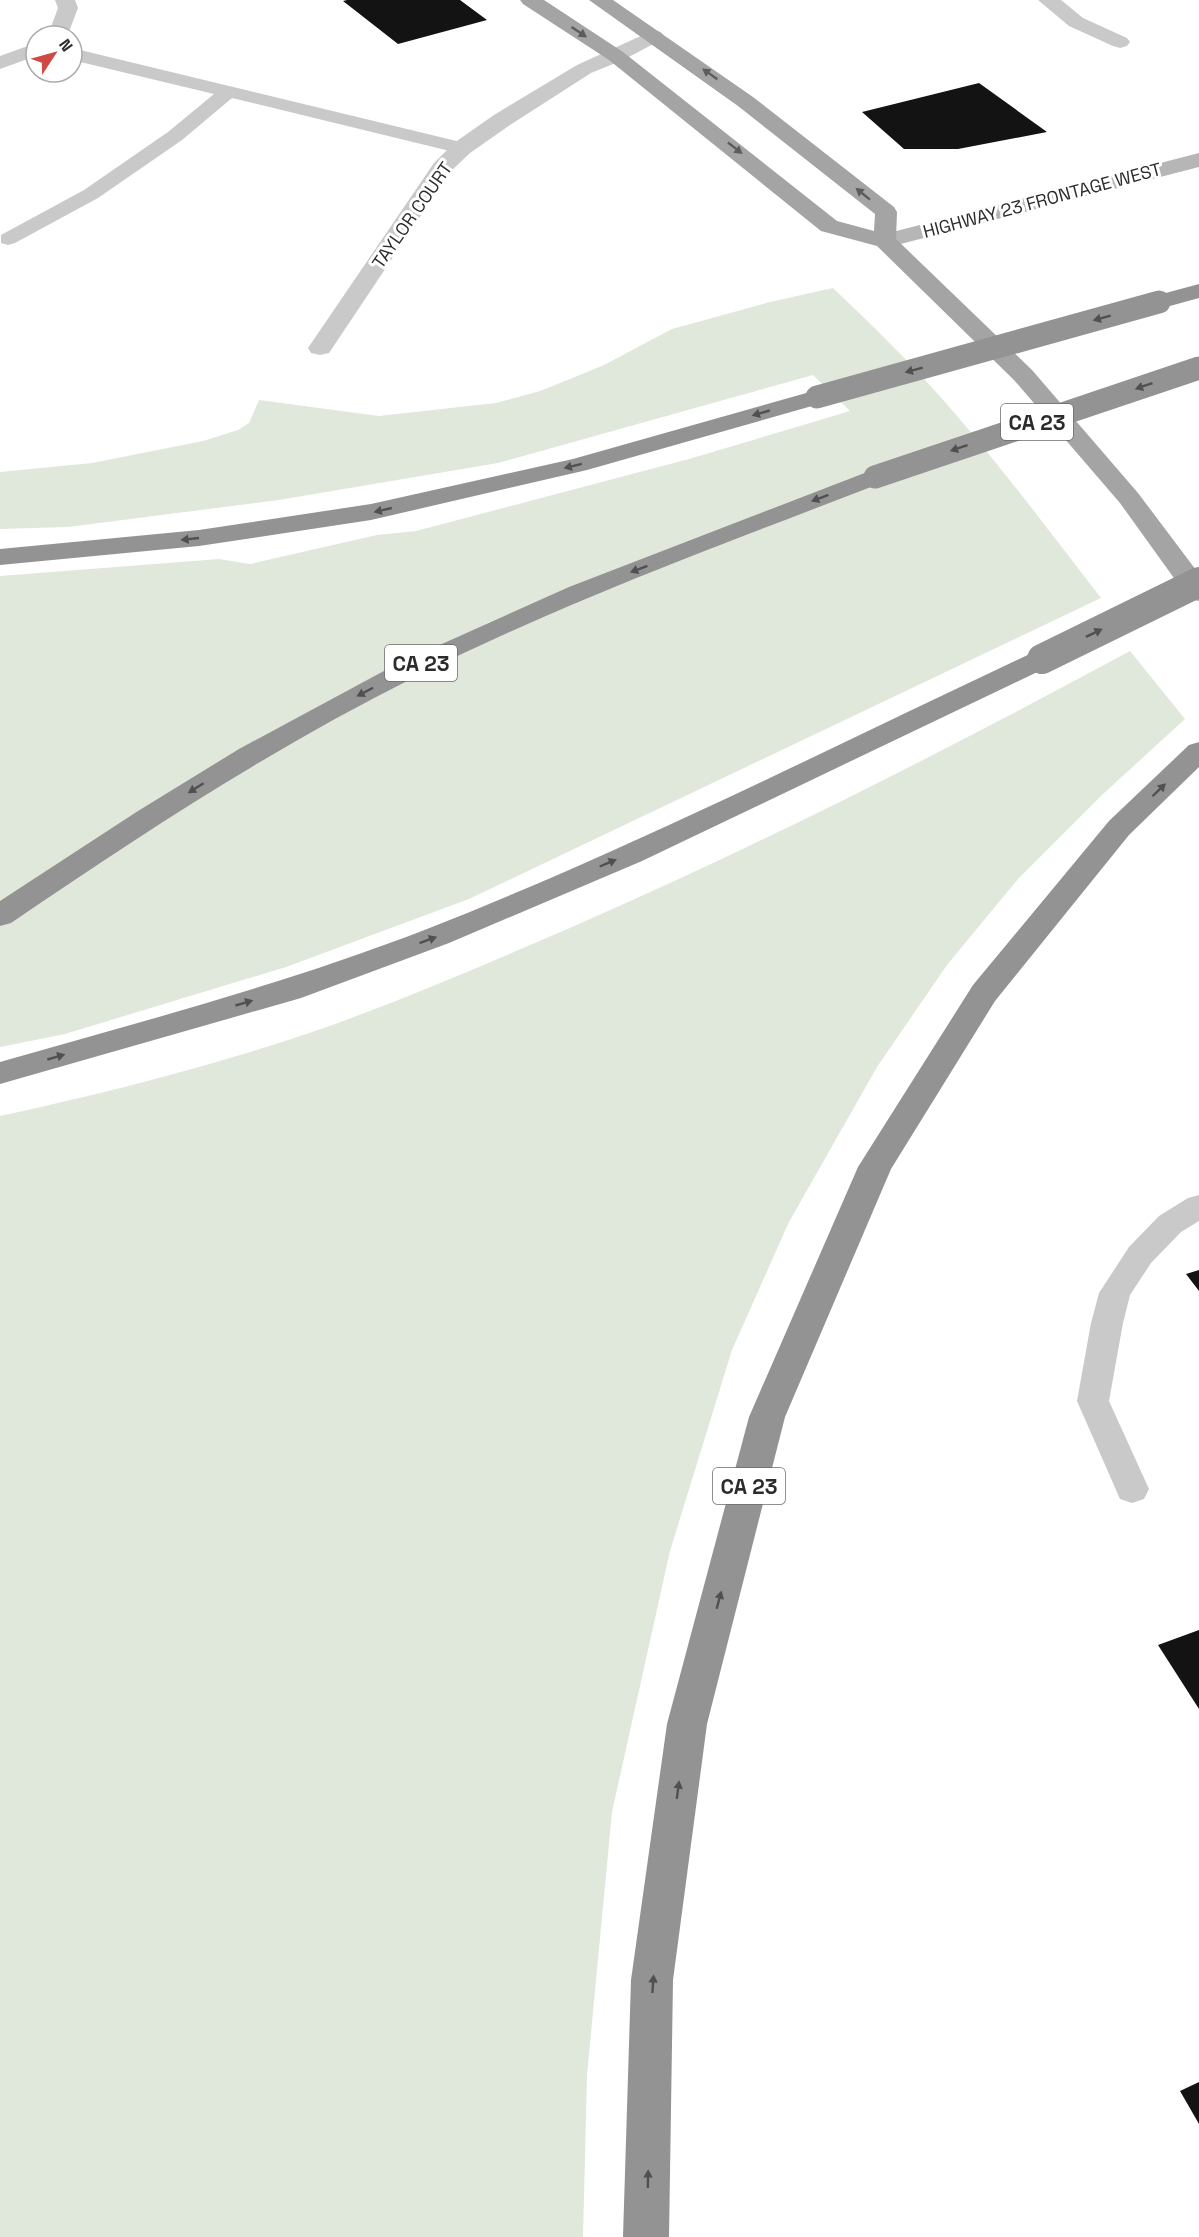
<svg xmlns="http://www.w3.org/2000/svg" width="1199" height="2237" font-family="'Space Grotesk',sans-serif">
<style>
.green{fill:#e0e8db}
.building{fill:#131313}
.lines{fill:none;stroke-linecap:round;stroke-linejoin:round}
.lane{fill:#c9c9c9;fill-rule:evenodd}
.street{fill:#c9c9c9;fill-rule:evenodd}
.secondary{fill:#b6b6b6;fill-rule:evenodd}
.primary{fill:#a4a4a4;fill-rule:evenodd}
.highway{fill:#939393;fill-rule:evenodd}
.highway-bridge-far1{stroke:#939393;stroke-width:23}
.highway-bridge{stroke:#939393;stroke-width:30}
.oneway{fill:#5c5c5c}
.oneway2{fill:#505050}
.labels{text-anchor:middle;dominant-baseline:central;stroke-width:6;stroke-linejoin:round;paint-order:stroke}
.far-street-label{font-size:18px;fill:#2c2c2c;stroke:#fff}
.shield{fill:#fff;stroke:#6b6b6b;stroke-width:1.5}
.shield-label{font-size:21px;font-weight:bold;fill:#2c2c2c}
</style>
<rect width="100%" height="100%" fill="#fff"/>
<path class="green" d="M833,288c39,37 77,74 112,114 55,63 105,130 156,196l-632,301 -183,68 -221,67 -65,13v-471l219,-17 31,5 127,-29 39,-4 273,-72 161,-48 -37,-36 -315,88 -219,37 -211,27 -68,2v-57l92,-9 111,-22 35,-11 11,-7 10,-23 120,16 117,-13 44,-12 30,-12 34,-14 68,-36 98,-27z
M1130,651l55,68 -83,76 -84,84 -71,86 -70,102 -88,155 -57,128 -62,201 -58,261 -25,263 -4,162h-583v-1121c110,-24 220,-52 327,-89 83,-30 164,-65 245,-100 190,-83 375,-177 558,-276z"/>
<path class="building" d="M347,0h113l27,20 -89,24 -55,-43z
M979,83l68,49 -89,17h-54l-42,-37z
M1199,1270v21l-13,-17z
M1199,1630v79l-41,-64z
M1199,2082v42l-19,-33z"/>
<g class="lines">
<path class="lane" d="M72,48l397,96 3,4 -3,4 -7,2 -230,-56 -50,42 -84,58 -83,45 -7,2 -7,-2v-8l83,-45 84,-58 46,-38 -142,-34z
M1199,1195v26l-18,11 -30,31 -21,32 -7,28 -14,78 40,88 -5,10 -12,4 -12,-4 -43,-98 14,-78 8,-30 30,-46 30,-31 29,-18z"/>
<path class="street" d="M55,0h20l3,8 -8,21 -5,7h-22l8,-9 7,-19z
M1038,0h23l22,18 44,20 3,4 -3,4 -7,2 -7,-2 -44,-20z
M654,30l7,2 3,4 -3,4 -38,20 -32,13 -81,52 -40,28 -20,19 -121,181 -9,2 -9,-2 -3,-5 126,-185 20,-20 40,-28 83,-50z
M36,43v13l-36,13v-13z"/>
<path class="secondary" d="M1199,153v14l-314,81 -8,-2 -3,-5 3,-5z"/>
<path class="primary" d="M520,0h24l79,52 214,169 37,10 1,-17 -137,-108 -149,-106h24l140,97 141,110 3,5 -1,27 136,131 106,123 61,81v27l-10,-2 -69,-96 -106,-123 -137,-134 -56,-15 -212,-171 -86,-56z"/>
<path class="highway" d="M1199,284v14l-40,11 -8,-2 -4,-5 4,-5z
M817,390l9,2 3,5 -3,5 -239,68 -216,50 -172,26 -199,19v-16l199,-19 172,-26 202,-45z
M875,469l9,3 4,5 -4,5c-158,61 -318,119 -469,195 -142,71 -274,157 -404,246l-11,3v-25l138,-90 101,-62 156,-84 174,-78z
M1042,651l10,2 4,6 -4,6 -410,196 -193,82 -148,55 -301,86v-22c144,-41 288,-79 427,-133 206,-81 405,-182 605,-276z
M1199,742v25l-70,68 -134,166 -104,168 -106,248 -78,307 -34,256 -4,257h-46l8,-257 36,-256 82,-307 109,-250 115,-182 136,-164 80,-76z"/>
<path class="highway-bridge-far1" d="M817,397l342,-95
M875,477l324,-109"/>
<path class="highway-bridge" d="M1042,659l157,-77"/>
</g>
<defs><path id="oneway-solid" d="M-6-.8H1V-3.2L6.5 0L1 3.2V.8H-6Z" transform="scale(1.5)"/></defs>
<g class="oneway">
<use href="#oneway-solid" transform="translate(579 32) rotate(34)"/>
<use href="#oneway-solid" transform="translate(710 74) rotate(-145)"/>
<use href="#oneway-solid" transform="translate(735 148) rotate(38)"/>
<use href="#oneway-solid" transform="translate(863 194) rotate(-141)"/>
</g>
<g class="oneway2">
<use href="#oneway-solid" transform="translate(1102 318) rotate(165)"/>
<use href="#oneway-solid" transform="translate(914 370) rotate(165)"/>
<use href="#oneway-solid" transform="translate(1144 386) rotate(161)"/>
<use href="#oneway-solid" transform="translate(761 413) rotate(164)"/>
<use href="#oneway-solid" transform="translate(959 448) rotate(161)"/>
<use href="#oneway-solid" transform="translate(573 466) rotate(166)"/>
<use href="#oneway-solid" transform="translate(820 498) rotate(159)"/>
<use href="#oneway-solid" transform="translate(383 510) rotate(167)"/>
<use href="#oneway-solid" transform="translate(190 539) rotate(174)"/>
<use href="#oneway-solid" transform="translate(639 569) rotate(159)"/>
<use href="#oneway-solid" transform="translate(1094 633) rotate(-26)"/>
<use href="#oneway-solid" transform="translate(365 692) rotate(152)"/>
<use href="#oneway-solid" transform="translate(196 788) rotate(148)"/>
<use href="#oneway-solid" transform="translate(1159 790) rotate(-44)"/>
<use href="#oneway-solid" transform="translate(608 863) rotate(-23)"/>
<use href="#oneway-solid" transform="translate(428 940) rotate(-20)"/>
<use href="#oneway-solid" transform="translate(244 1003) rotate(-16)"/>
<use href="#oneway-solid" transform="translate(56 1057) rotate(-16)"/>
<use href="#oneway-solid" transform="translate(719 1600) rotate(-75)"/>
<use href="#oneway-solid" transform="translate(678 1790) rotate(-82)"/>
<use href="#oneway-solid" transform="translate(653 1984) rotate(-86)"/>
<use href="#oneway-solid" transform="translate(648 2179) rotate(-89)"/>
</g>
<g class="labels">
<g class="far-street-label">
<text transform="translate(1042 200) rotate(-15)">HIGHWAY 23 FRONTAGE WEST</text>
<text transform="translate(412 215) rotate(-55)">TAYLOR COURT</text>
</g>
<g class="shield">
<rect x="1001" y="404" width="72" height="36" rx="4.5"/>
<rect x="385" y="645" width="72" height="36" rx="4.5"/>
<rect x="713" y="1468" width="72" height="36" rx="4.5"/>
</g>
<g class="shield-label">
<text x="1037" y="422">CA 23</text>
<text x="421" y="663">CA 23</text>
<text x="749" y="1486">CA 23</text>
</g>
</g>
<g transform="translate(54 54) rotate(54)"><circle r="28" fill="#ffffff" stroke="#ababab" stroke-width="1.5"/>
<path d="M0-4.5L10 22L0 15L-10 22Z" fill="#cf4a42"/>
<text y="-9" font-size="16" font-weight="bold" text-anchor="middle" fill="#2c2c2c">N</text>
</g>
</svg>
